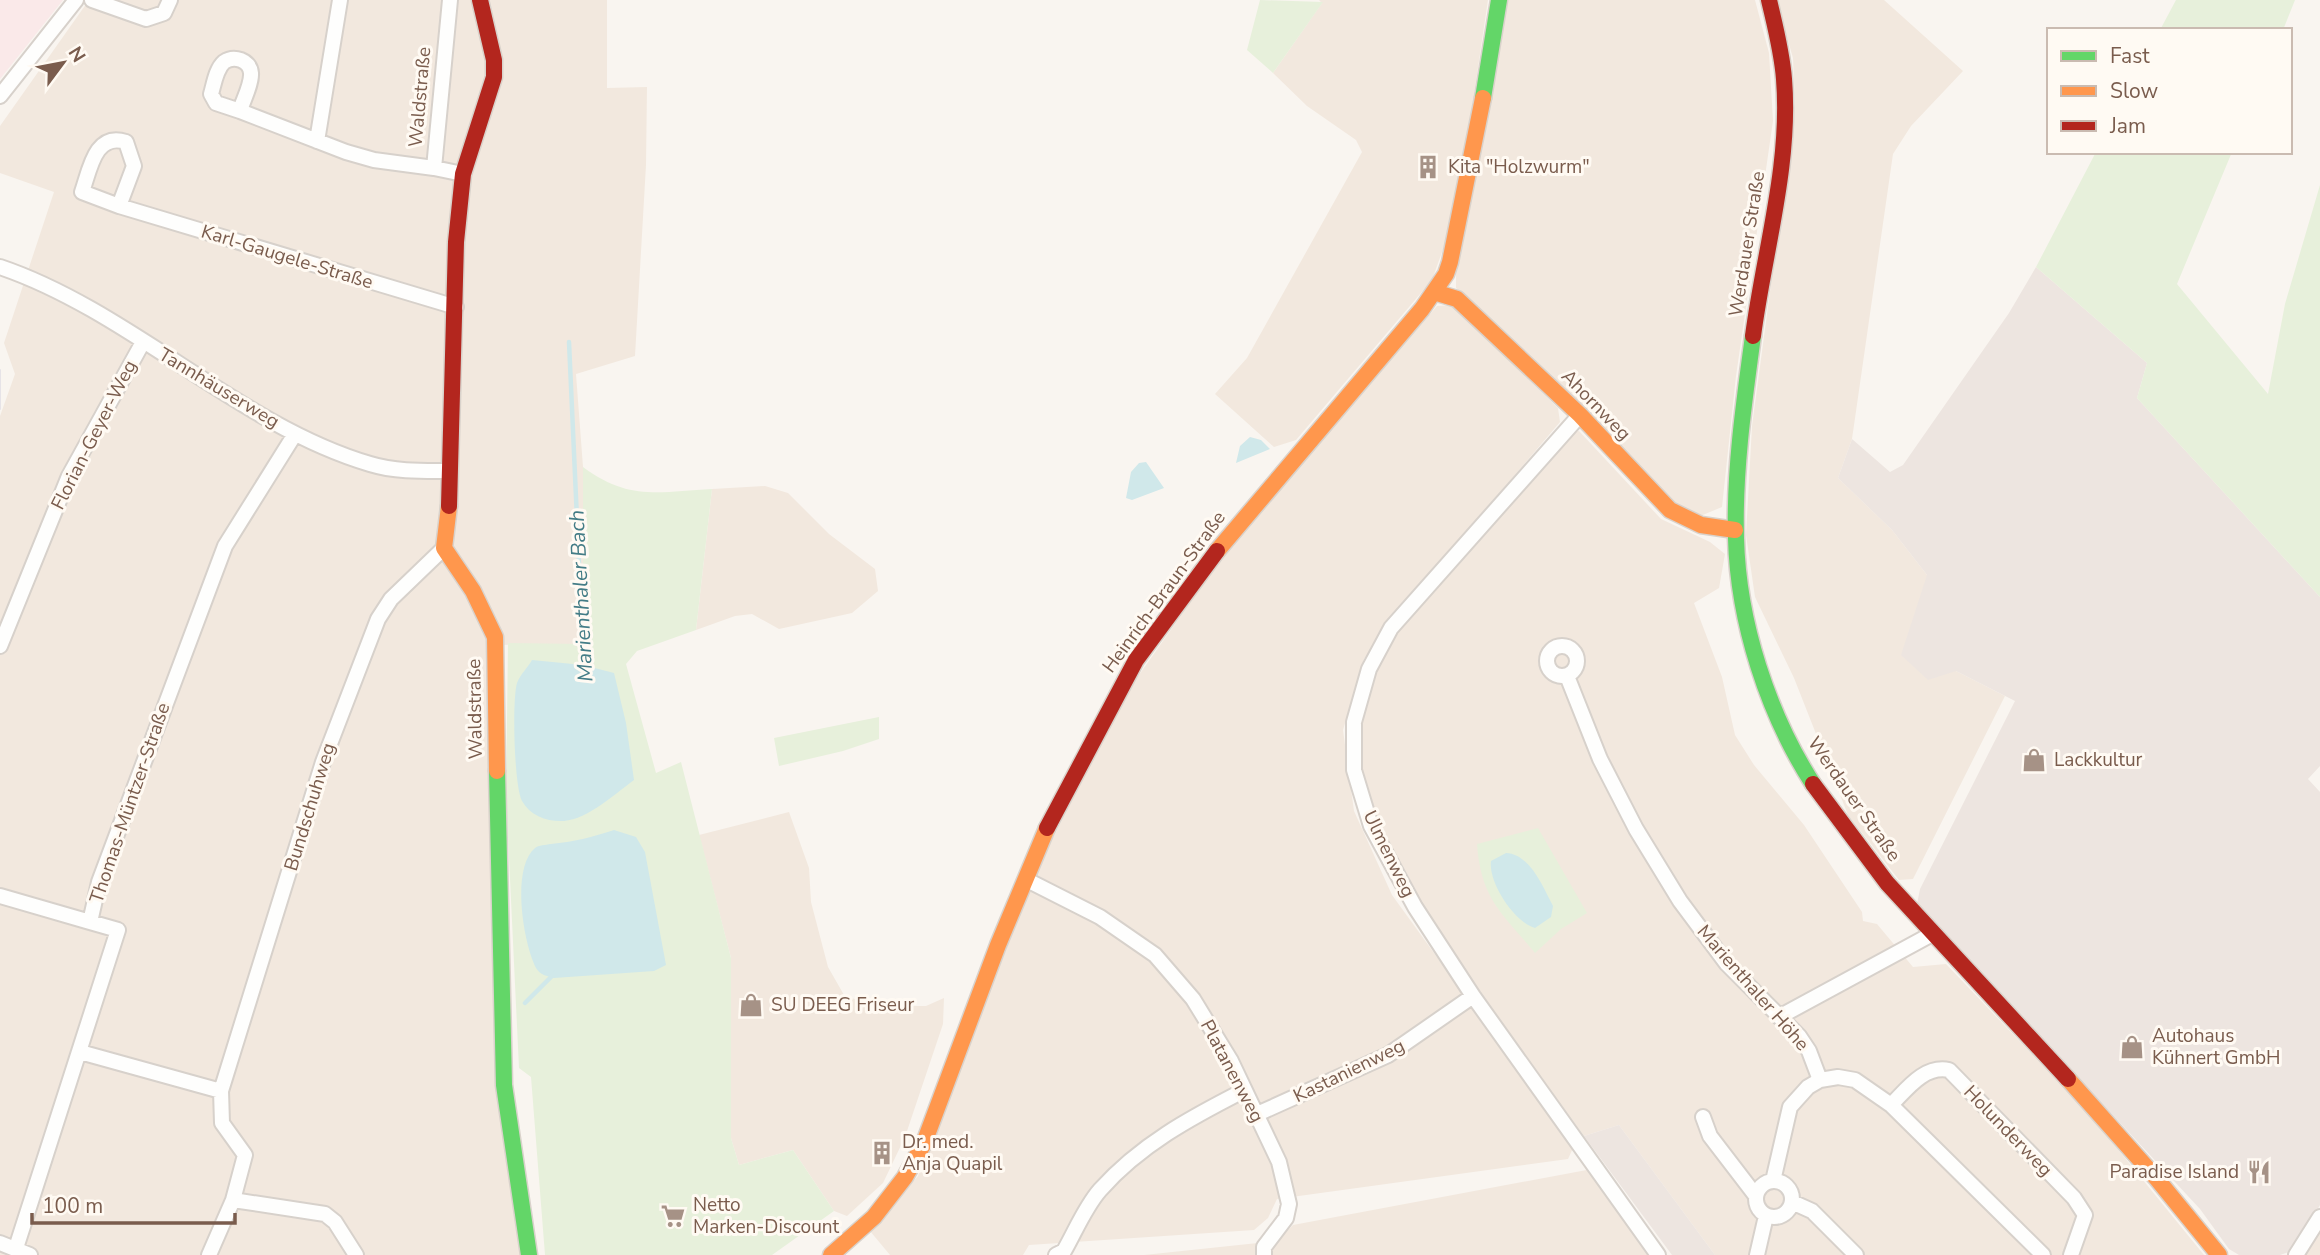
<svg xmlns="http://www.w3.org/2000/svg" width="2320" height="1255" font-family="'Nunito Sans',sans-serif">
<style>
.residential{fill:#f2e8de}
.industrial{fill:#ede5e0}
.medical{fill:#fae9e9}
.green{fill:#e7f0db}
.water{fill:#d0e8ea}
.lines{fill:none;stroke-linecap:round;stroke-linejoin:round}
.stream{stroke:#d0e8ea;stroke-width:4.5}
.street-casing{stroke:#d7d1cb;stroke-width:18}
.fast-casing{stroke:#d9d2cb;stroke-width:19}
.slow-casing{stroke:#d9d2cb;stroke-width:19}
.jam-casing{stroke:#d9d2cb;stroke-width:19}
.street{stroke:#fefefd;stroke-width:14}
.fast{stroke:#63d668;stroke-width:16}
.slow{stroke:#ff974d;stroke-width:16}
.jam{stroke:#b3261e;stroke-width:16}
.tram{stroke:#e6e3e7;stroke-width:2}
.labels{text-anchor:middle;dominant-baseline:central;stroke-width:6;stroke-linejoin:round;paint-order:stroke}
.street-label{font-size:19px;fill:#7a5c4d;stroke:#fffaf3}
.poi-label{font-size:19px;fill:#7a5c4d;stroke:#fffaf3;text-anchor:start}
.water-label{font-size:21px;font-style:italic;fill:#437c86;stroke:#fffaf3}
</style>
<rect width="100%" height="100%" fill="#f9f5f0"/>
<path class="residential" d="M89,0h518v88l40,-1 -1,78 -11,191 -59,18 7,93v177l-93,1 31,610h-521v-839l15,-42 -11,-31 50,-151 -54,-19v-47z
M1319,0h169l-24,162 -18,79 -14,39 -136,160 -22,7 -59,-53 32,-36 115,-206 -6,-12 -49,-34 -34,-33 49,-70z
M1502,0h253l14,53 4,68 -37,255 -14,131 -24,10 -29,-17 -213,-212v-23z
M1776,0h108l79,71 -52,55 -18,28 -41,285 -14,39 54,52 35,45 29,96 49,25 -92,183 -14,1 -51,-65 -54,-137 -39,-81 -9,-62 6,-109 43,-321 -2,-47z
M1453,305l105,103 2,14 -133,156 -63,81 -21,71 11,81 38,84 182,251 -6,13 -291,40 -9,19 -14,12 -225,15 -6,10h-133l-20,-24 48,-55 121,-311 90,-176 99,-140 209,-243z
M1579,431l82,88 49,23 15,12 -6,34 -25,15 28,74 13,58 19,30 50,60 58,87 1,9 14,3 36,43 33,-3 144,151 114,140h-489l-96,-130 -35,11 -99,-134 -74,-110 -30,-56 -20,-59 -2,-51 10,-43 22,-45 177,-205z
M765,486l23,7 41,41 46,35 3,22 -26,22 -73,16 -27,-15 -17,2 -39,14 16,-141z
M789,812l20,56 2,34 17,65 16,28 21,8 30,3h31l18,-8 -1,26 -38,113 -22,46 -36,33 -13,-5 -41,-61 -54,15 -8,-27v-180l-32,-123z
M1592,1169l64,86h-512l133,-14 16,-16z
M2320,1228v27h-15z"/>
<path class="industrial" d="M2036,267l111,96 -10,35 183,199v169l-12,13 12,13v413l-28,46 -12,4h-41l-10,-6 -29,-40 -283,-305 3,-15 95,-188 -59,-30 -28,9 -27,-25 26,-80 -35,-45 -54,-52 14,-39 38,33 13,-7 106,-152z
M1619,1125l96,130h-43l-88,-119z"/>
<path class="medical" d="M0,0h63l-63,79z"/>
<path class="green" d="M1260,0l63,2 -50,71 -26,-23z
M2176,0h119l-12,30h-123z
M2096,152h136l-55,132 91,110 17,-90 35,-119v412l-183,-199 10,-35 -111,-96z
M583,467c46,34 75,25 129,22l-16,141 -59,21 -11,13 30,109 25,-11 50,196v180l8,27 54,-15 41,61 -62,44h-227l-14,-178 -12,-9 -13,-273 2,-152 75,1z
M879,717v22l-36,12 -64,15 -5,-28z
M1538,828l49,85 -26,16 -26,24c-34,-41 -54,-54 -58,-109z"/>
<path class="water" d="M1250,437l11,3 9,9 -34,14 4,-17z
M1146,462l18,26 -32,12 -6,-2 5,-26 8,-9z
M532,660l51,5 31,8 12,50 8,57c-19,14 -46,39 -70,41 -16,1 -34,-5 -42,-20 -8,-15 -10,-101 -5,-118 3,-8 11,-16 15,-23z
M614,830l22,7 9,15 21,113 -12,6 -100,7c-7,-2 -14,-3 -18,-10 -13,-26 -25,-100 -1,-120 4,-3 10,-3 16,-4 22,-2 42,-7 63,-14z
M1506,853c24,1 37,34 47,53l-2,11 -16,11c-21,-6 -47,-46 -44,-67z"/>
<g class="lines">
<path class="stream" d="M569,342l11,244 7,54 -4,29
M525,1003l30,-30"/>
<g class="street-casing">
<path id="street" d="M92,0l54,19 18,-6 6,-13
M450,0l-16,168 29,6
M0,96l76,-96
M240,111l-24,-8 -5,-9c3,-10 5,-25 13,-32 10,-7 26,-2 27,11 1,11 -8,27 -11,38l106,41 28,8 60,8
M317,141l23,-141
M119,206l15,-40 -8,-24c-31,-10 -36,27 -44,50l37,14 337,101
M0,267c130,44 240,159 370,197 26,8 54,7 80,7
M1580,415l-189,213 -22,41 -15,53v48l17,56 44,81 58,89 185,259
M0,646l69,-170 74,-134
M1547 661a15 15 0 1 1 30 0a15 15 0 1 1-30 0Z
M1567,676l33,83 36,70 44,72 47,63 72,72 10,15 11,29
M1027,880l73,37 55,38 38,44 38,62 48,101 10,42 -3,14 -22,29v8
M0,896l90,26
M1779,1017l153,-83
M80,1052l141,39
M1891,1105c16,-16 33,-40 58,-35l125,128 11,17 -14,40
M1255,1115l133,-60 85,-59
M1703,1117l7,19 46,60
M1773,1181l17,-74 18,-20 12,-7 18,-3 17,3 36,25 152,150
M1756 1199a18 18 0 1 1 36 0a18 18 0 1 1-36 0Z
M233,1200l92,14 10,8 21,33
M1792,1202l20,9 44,44
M0,1243l30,12
M16,1248l102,-318 -28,-8 9,-40 126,-336 70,-112
M209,1255l24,-55 12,-45 -23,-32 -1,-32 102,-329 55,-143 13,-20 53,-51
M1056,1255l8,-4c11,-19 21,-44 36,-61 40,-45 90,-72 143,-99
M1757,1255l9,-39
M2296,1255l24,-38"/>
</g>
<g class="fast-casing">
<path id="fast" d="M1483,98l16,-98
M1753,336c-9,66 -19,135 -17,202 2,84 32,176 77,246
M497,771l7,314 25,170"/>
</g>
<g class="slow-casing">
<path id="slow" d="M1434,292l23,7 123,116 90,95 31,15 34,5
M449,506l-5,42 29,43 22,46 2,134
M1217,551l205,-242 24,-35 4,-12 33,-164
M2068,1079l89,100 62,76
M831,1255l43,-38 31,-40 19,-34 74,-198 49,-117"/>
</g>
<g class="jam-casing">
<path id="jam" d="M1753,336c11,-84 38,-171 31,-257 -2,-27 -9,-53 -15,-79
M449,506l7,-264 7,-68 31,-97v-17l-14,-60
M1813,784l74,99 181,196
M1047,828l89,-168 81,-109"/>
</g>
<use href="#street" class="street"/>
<use href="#fast" class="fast"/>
<use href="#slow" class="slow"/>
<use href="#jam" class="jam"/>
<path class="tram" d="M0,370v39"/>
</g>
<defs>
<g id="building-bare" transform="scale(1.89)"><path d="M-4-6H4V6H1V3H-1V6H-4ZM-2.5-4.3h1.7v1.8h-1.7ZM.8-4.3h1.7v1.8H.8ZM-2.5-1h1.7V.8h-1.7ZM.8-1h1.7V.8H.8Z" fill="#a69286" stroke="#fffaf3" stroke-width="2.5" paint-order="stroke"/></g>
<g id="shop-bare" transform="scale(1.89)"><path d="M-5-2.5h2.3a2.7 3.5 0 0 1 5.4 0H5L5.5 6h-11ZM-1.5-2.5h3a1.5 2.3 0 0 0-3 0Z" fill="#a69286" stroke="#fffaf3" stroke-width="2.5" paint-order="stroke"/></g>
<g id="restaurant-bare" transform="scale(1.89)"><path d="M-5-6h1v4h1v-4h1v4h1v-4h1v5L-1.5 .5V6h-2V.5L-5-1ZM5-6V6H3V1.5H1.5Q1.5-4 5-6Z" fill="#a69286" stroke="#fffaf3" stroke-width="2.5" paint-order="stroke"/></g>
<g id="supermarket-bare" transform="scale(1.89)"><path d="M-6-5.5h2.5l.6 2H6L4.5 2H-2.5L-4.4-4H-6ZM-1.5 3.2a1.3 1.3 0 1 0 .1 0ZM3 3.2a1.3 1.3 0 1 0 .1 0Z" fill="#a69286" stroke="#fffaf3" stroke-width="2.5" paint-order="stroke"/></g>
</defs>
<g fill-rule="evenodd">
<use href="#building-bare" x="1428" y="167"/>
<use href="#shop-bare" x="2034" y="760"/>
<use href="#shop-bare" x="751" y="1005"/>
<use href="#shop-bare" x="2132" y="1047"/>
<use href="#building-bare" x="882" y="1153"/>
<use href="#restaurant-bare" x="2259" y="1172"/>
<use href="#supermarket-bare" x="673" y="1216"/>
</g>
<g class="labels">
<g class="street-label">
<text transform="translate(420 97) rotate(-85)">Waldstraße</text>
<text transform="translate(1747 244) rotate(-81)">Werdauer Straße</text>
<text transform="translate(287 257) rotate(17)">Karl-Gaugele-Straße</text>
<text transform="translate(219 388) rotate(31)">Tannhäuserweg</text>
<text transform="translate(1596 405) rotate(46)">Ahornweg</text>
<text transform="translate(94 435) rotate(-63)">Florian-Geyer-Weg</text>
<text transform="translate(1164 592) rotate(-54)">Heinrich-Braun-Straße</text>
<text transform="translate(475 709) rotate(-91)">Waldstraße</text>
<text transform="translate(1854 799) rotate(55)">Werdauer Straße</text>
<text transform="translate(130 803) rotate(-71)">Thomas-Müntzer-Straße</text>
<text transform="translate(310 807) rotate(-73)">Bundschuhweg</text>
<text transform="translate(1389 854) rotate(64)">Ulmenweg</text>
<text transform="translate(1753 988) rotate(49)">Marienthaler Höhe</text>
<text transform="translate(1232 1071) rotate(62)">Platanenweg</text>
<text transform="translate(1349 1071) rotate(-26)">Kastanienweg</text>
<text transform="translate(2008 1131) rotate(46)">Holunderweg</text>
</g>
<g class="poi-label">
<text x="1448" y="167">Kita "Holzwurm"</text>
<text x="2054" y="760">Lackkultur</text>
<text x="771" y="1005">SU DEEG Friseur</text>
<text x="2152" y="1036">Autohaus<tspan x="2152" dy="22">Kühnert GmbH</tspan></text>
<text x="902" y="1142">Dr. med.<tspan x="902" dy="22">Anja Quapil</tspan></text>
<text x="2239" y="1172" text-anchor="end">Paradise Island</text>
<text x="693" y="1205">Netto<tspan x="693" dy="22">Marken-Discount</tspan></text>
</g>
<g class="water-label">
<text transform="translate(581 596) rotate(-93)">Marienthaler Bach</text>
</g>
</g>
<rect x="2047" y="28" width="245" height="126" fill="#fffaf3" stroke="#cabbb1" stroke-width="2"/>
<rect x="2061" y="51" width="35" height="10" fill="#63d668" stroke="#cabbb1" stroke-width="2"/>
<text x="2110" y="63" font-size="21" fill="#7a5c4d">Fast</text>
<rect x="2061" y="86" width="35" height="10" fill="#ff974d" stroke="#cabbb1" stroke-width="2"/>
<text x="2110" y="98" font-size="21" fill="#7a5c4d">Slow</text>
<rect x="2061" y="121" width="35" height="10" fill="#b3261e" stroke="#cabbb1" stroke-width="2"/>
<text x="2110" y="133" font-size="21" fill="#7a5c4d">Jam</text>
<g transform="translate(63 63) rotate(58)" stroke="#fffaf3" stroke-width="5" paint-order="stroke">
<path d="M0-5L12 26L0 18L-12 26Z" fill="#7a5c4d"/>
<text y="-10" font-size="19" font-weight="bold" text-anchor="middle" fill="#7a5c4d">N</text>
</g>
<path d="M32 1213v10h203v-10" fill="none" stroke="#7a5c4d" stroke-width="3.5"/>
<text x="42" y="1213" font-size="21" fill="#7a5c4d" stroke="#fffaf3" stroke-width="5" paint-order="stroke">100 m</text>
</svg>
